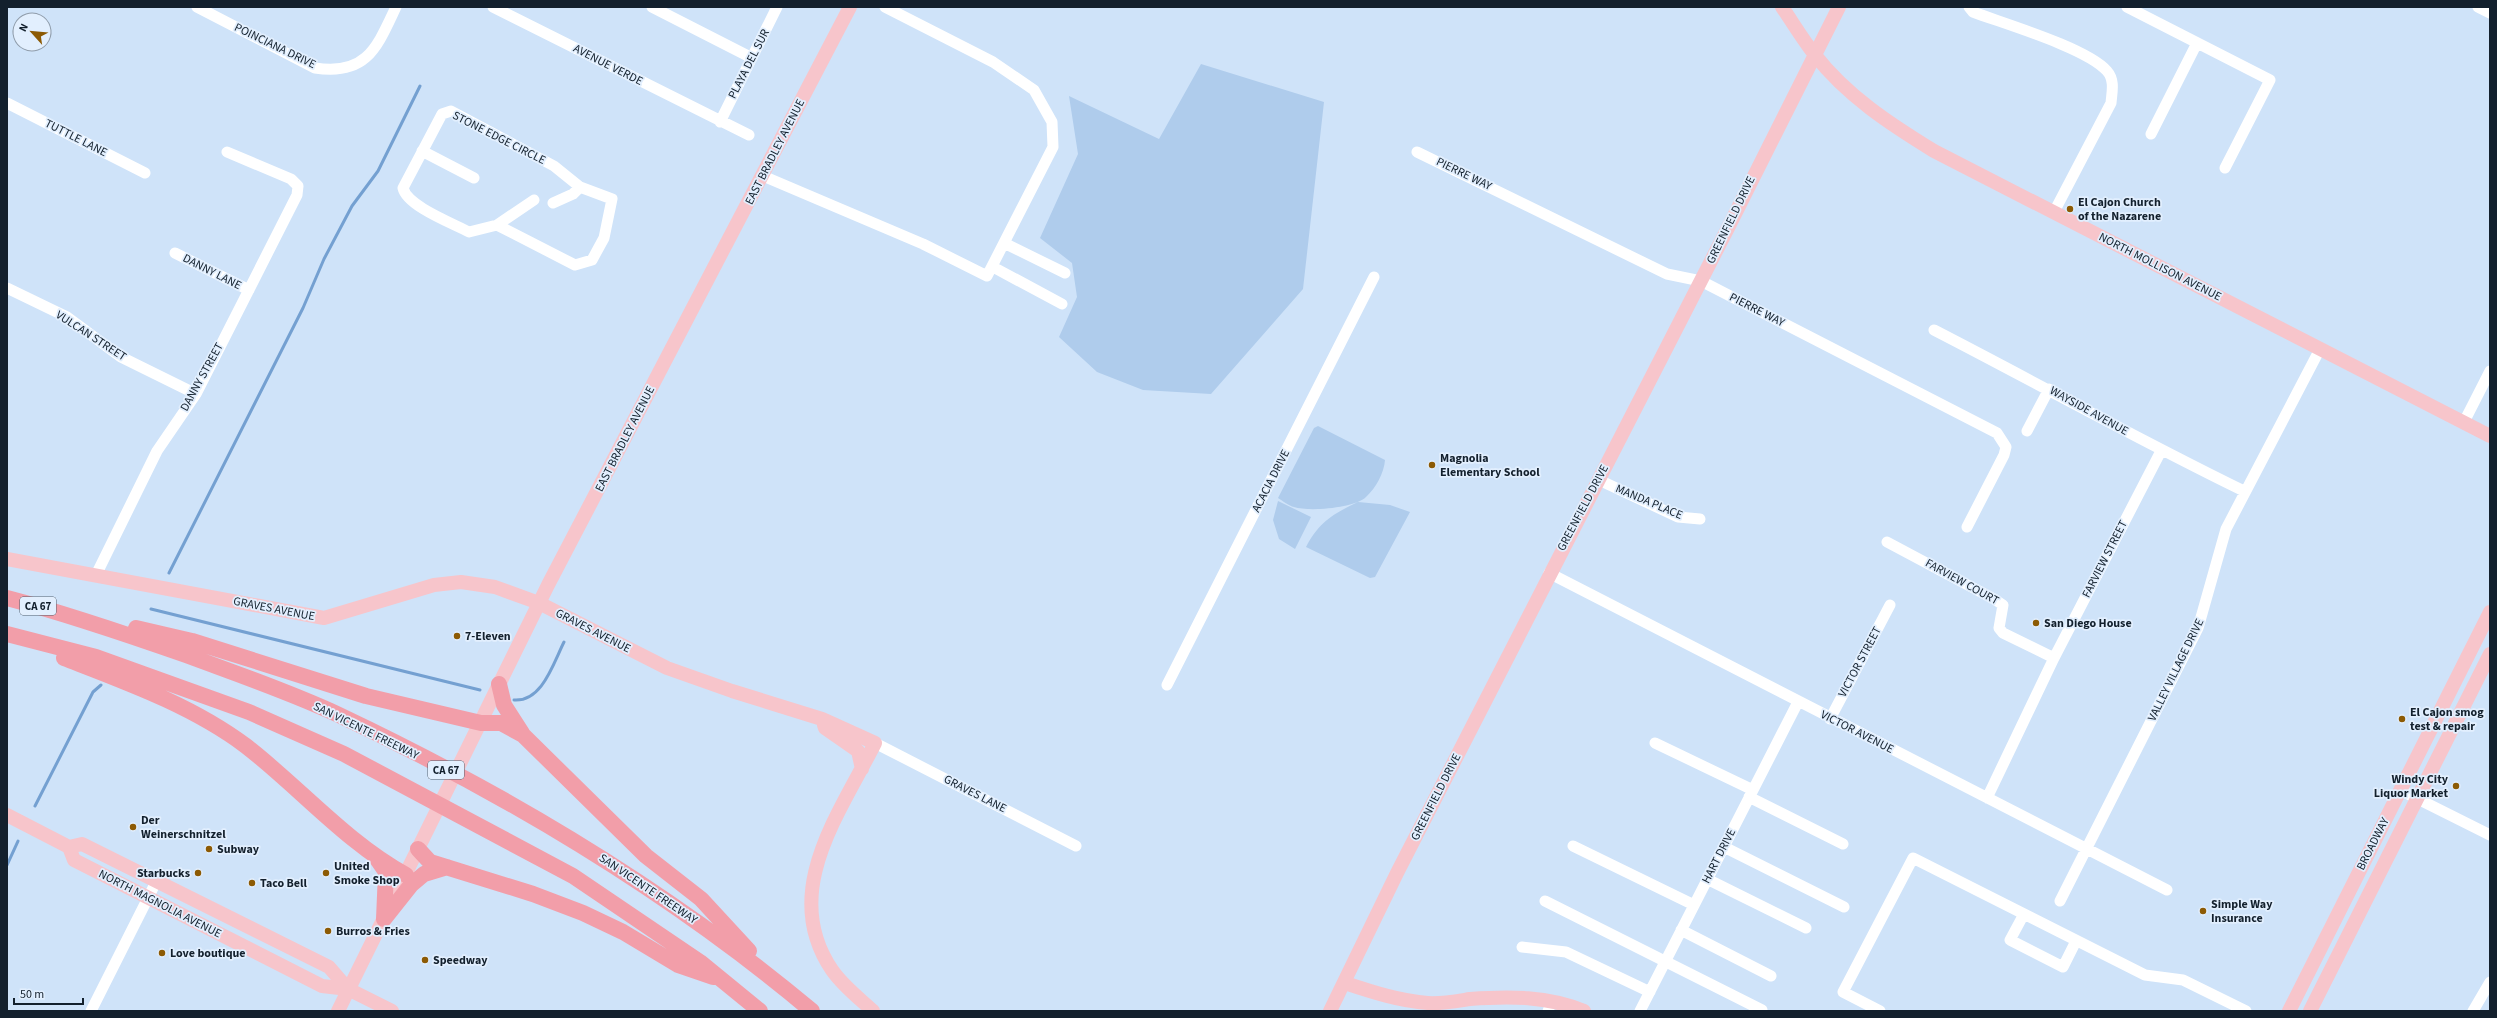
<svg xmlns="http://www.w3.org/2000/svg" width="2497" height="1018" font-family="'Source Sans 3',sans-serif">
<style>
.green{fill:#afccec}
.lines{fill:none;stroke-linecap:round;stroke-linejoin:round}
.stream{stroke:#74a0d1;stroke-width:3}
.minor{stroke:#fff;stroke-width:11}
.major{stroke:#f7c5cb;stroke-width:14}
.highway{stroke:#f29ea9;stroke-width:16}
.poi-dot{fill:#8c5a04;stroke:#e2effe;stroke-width:1.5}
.labels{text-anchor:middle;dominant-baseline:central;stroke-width:3.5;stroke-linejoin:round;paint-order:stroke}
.shield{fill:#e2effe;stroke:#515e6c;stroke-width:1}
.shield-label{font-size:11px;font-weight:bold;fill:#13202d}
.street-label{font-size:12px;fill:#13202d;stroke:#e2effe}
.poi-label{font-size:12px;font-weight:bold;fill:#13202d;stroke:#e2effe;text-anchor:start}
</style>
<rect width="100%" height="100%" fill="#cfe3f9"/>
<path class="green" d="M1201,64l123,38 -21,187 -92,105 -68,-4 -46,-18 -38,-35 18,-40 -5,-34 -32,-25 38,-84 -9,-58 90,43z
M1318,426l67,34c-1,13 -9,28 -19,37 -11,11 -57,15 -72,10 -5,-1 -11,-6 -16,-9l36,-70z
M1278,501l33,16 -16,32 -16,-10 -6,-19z
M1358,502l32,3 20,7 -35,65 -5,1 -64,-31c13,-25 27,-33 52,-45z"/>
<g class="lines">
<path class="stream" d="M169,573l134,-265 21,-49 28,-53 26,-35 42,-85
M151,609l329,81
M514,700c28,2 39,-36 50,-58
M35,806l58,-114 8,-7
M7,865l11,-24"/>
<path class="minor" d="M197,7l118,61c52,8 62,-21 81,-61
M493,7l256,128
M652,7l100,51
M1969,7l4,5c32,12 114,36 134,59 8,9 5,21 4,32l-57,109
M2127,7l143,73 -45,88
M2478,7l12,6
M7,103l138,70
M451,111l103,55 26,21 32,12 -8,39 -12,22 -17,5 -78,-40 -28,7c-17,-9 -62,-26 -66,-44l39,-74z
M720,122l57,-115
M2151,134l46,-91
M422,151l52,27
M1417,152l250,122 34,7 296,152 9,14 -2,8 -37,72
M763,176l160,68 64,32 66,-129 -1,-25 -18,-32 -41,-28 -108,-55
M553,203l20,-9 7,-7
M497,225l37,-25
M1004,243l61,30
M175,253l74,37
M993,267l69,37
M7,288l60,29 54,40 75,37
M1934,330c103,53 205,110 310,161
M2464,422l26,-51
M2027,431l22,-42
M1599,480l79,37 22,2
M1887,542l107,57 9,6 -4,23 4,5 51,25
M1549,573l618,317
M96,575l61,-124 39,-57 101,-199 1,-9 -7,-7 -64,-27
M1167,685l207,-408
M1830,719l60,-114
M875,743l201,103
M1655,743l98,47
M2400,790l90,45
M1749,797l94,47
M1987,798l67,-140 107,-207
M1573,846l121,59
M1724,847l120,60
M1707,879l99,49
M1545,901l217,109
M2060,901l138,-273 28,-99 94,-180
M2024,914l-14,26 53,27 13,-26
M1681,930l90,46
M1522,947l44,5 84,40
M91,1011l66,-131
M1548,1011l4,-10
M1640,1011l158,-309
M1880,1011l-37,-19 70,-134 232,117 38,5 63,31
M2473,1011l17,-29"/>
<path class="major" d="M1782,7c11,16 21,33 33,48 32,41 75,69 119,96l556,285
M7,559l317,59 110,-33 27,-3 34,5 44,16 128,65 65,23 90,28 53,24c-35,70 -96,149 -43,227 11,16 27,28 41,41
M824,725l1,3 33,23 4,18
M7,815l62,32 13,-3 247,123 19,22
M69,847l5,13 248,126 26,3 44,22
M1345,983c27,9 55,18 83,20 13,1 29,-2 42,-4 39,-3 78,-3 114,12
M338,1011l210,-426 302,-578
M1330,1011l67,-138 333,-649 109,-217
M2289,1011l201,-399
M2310,1011l180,-357"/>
<path class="highway" d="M7,598c61,16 119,36 179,57 51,19 104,37 153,60 169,80 330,176 473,296
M136,628l56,13 174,55 115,27h20l22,12 123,121 55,43 48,52
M7,634l89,23 153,55 95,42 229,122 127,86 60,49
M64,658c62,24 129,48 182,88 53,41 101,97 160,129
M499,684l5,21 18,28
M418,849l12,13 103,32 50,19 40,19 55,33 35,12
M377,859l9,13 -2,47
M384,919l27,-34 13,-11 23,-7"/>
</g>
<g class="poi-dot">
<circle cx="2070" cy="209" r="4"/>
<circle cx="1432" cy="465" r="4"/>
<circle cx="2036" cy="623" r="4"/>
<circle cx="457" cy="636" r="4"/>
<circle cx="2402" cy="719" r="4"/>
<circle cx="2456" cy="786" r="4"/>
<circle cx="133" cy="827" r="4"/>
<circle cx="209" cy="849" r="4"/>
<circle cx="198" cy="873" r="4"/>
<circle cx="326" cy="873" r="4"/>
<circle cx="252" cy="883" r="4"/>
<circle cx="2203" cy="911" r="4"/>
<circle cx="328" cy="931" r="4"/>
<circle cx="162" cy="953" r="4"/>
<circle cx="425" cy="960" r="4"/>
</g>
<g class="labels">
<g class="shield">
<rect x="20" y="597" width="36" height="18" rx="3"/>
<rect x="428" y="761" width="36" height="18" rx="3"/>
</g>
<g class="shield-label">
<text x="38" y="606">CA 67</text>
<text x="446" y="770">CA 67</text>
</g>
<g class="street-label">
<text transform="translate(275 46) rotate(26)">POINCIANA DRIVE</text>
<text transform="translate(749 64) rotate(-63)">PLAYA DEL SUR</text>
<text transform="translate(608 65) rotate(27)">AVENUE VERDE</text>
<text transform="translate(76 138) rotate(27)">TUTTLE LANE</text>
<text transform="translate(499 138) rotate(27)">STONE EDGE CIRCLE</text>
<text transform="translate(775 152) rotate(-63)">EAST BRADLEY AVENUE</text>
<text transform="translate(1464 174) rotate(26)">PIERRE WAY</text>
<text transform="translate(1731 220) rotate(-64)">GREENFIELD DRIVE</text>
<text transform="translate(2160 267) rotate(27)">NORTH MOLLISON AVENUE</text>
<text transform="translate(212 272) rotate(27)">DANNY LANE</text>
<text transform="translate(1757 310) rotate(27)">PIERRE WAY</text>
<text transform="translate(91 336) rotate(33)">VULCAN STREET</text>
<text transform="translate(202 377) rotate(-61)">DANNY STREET</text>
<text transform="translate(2089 411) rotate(29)">WAYSIDE AVENUE</text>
<text transform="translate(625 439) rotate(-63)">EAST BRADLEY AVENUE</text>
<text transform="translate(1271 481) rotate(-63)">ACACIA DRIVE</text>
<text transform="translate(1649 502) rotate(23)">MANDA PLACE</text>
<text transform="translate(1583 508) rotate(-62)">GREENFIELD DRIVE</text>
<text transform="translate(2105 559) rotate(-63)">FARVIEW STREET</text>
<text transform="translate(1962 582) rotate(29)">FARVIEW COURT</text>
<text transform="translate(274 609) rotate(11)">GRAVES AVENUE</text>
<text transform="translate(593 631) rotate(27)">GRAVES AVENUE</text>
<text transform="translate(1860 662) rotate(-62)">VICTOR STREET</text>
<text transform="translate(2176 670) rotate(-64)">VALLEY VILLAGE DRIVE</text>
<text transform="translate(366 731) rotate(26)">SAN VICENTE FREEWAY</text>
<text transform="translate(1857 732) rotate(27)">VICTOR AVENUE</text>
<text transform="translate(975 794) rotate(27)">GRAVES LANE</text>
<text transform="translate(1436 797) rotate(-63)">GREENFIELD DRIVE</text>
<text transform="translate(2373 844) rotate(-63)">BROADWAY</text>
<text transform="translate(1719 856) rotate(-63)">HART DRIVE</text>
<text transform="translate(648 889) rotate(34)">SAN VICENTE FREEWAY</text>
<text transform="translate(160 904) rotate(27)">NORTH MAGNOLIA AVENUE</text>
</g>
<g class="poi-label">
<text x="2078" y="202">El Cajon Church<tspan x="2078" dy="14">of the Nazarene</tspan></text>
<text x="1440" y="458">Magnolia<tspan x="1440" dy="14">Elementary School</tspan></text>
<text x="2044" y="623">San Diego House</text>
<text x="465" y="636">7-Eleven</text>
<text x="2410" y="712">El Cajon smog<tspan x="2410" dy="14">test &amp; repair</tspan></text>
<text x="2448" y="779" text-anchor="end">Windy City<tspan x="2448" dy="14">Liquor Market</tspan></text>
<text x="141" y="820">Der<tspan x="141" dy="14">Weinerschnitzel</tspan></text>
<text x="217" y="849">Subway</text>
<text x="334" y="866">United<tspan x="334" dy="14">Smoke Shop</tspan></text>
<text x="190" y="873" text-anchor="end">Starbucks</text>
<text x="260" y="883">Taco Bell</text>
<text x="2211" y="904">Simple Way<tspan x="2211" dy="14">Insurance</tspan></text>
<text x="336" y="931">Burros &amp; Fries</text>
<text x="170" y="953">Love boutique</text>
<text x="433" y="960">Speedway</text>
</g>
</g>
<rect width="2497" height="1018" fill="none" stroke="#13202d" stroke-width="16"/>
<g transform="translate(32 32) rotate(297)"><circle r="19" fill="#e2effe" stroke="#8f9caa"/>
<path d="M0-3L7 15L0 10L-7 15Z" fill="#8c5a04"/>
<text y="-6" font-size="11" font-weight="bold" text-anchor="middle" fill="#13202d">N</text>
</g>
<path d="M14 998v6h69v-6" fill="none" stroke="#13202d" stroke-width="2"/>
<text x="20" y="998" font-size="12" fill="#13202d" stroke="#e2effe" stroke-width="3" paint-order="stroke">50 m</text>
</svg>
